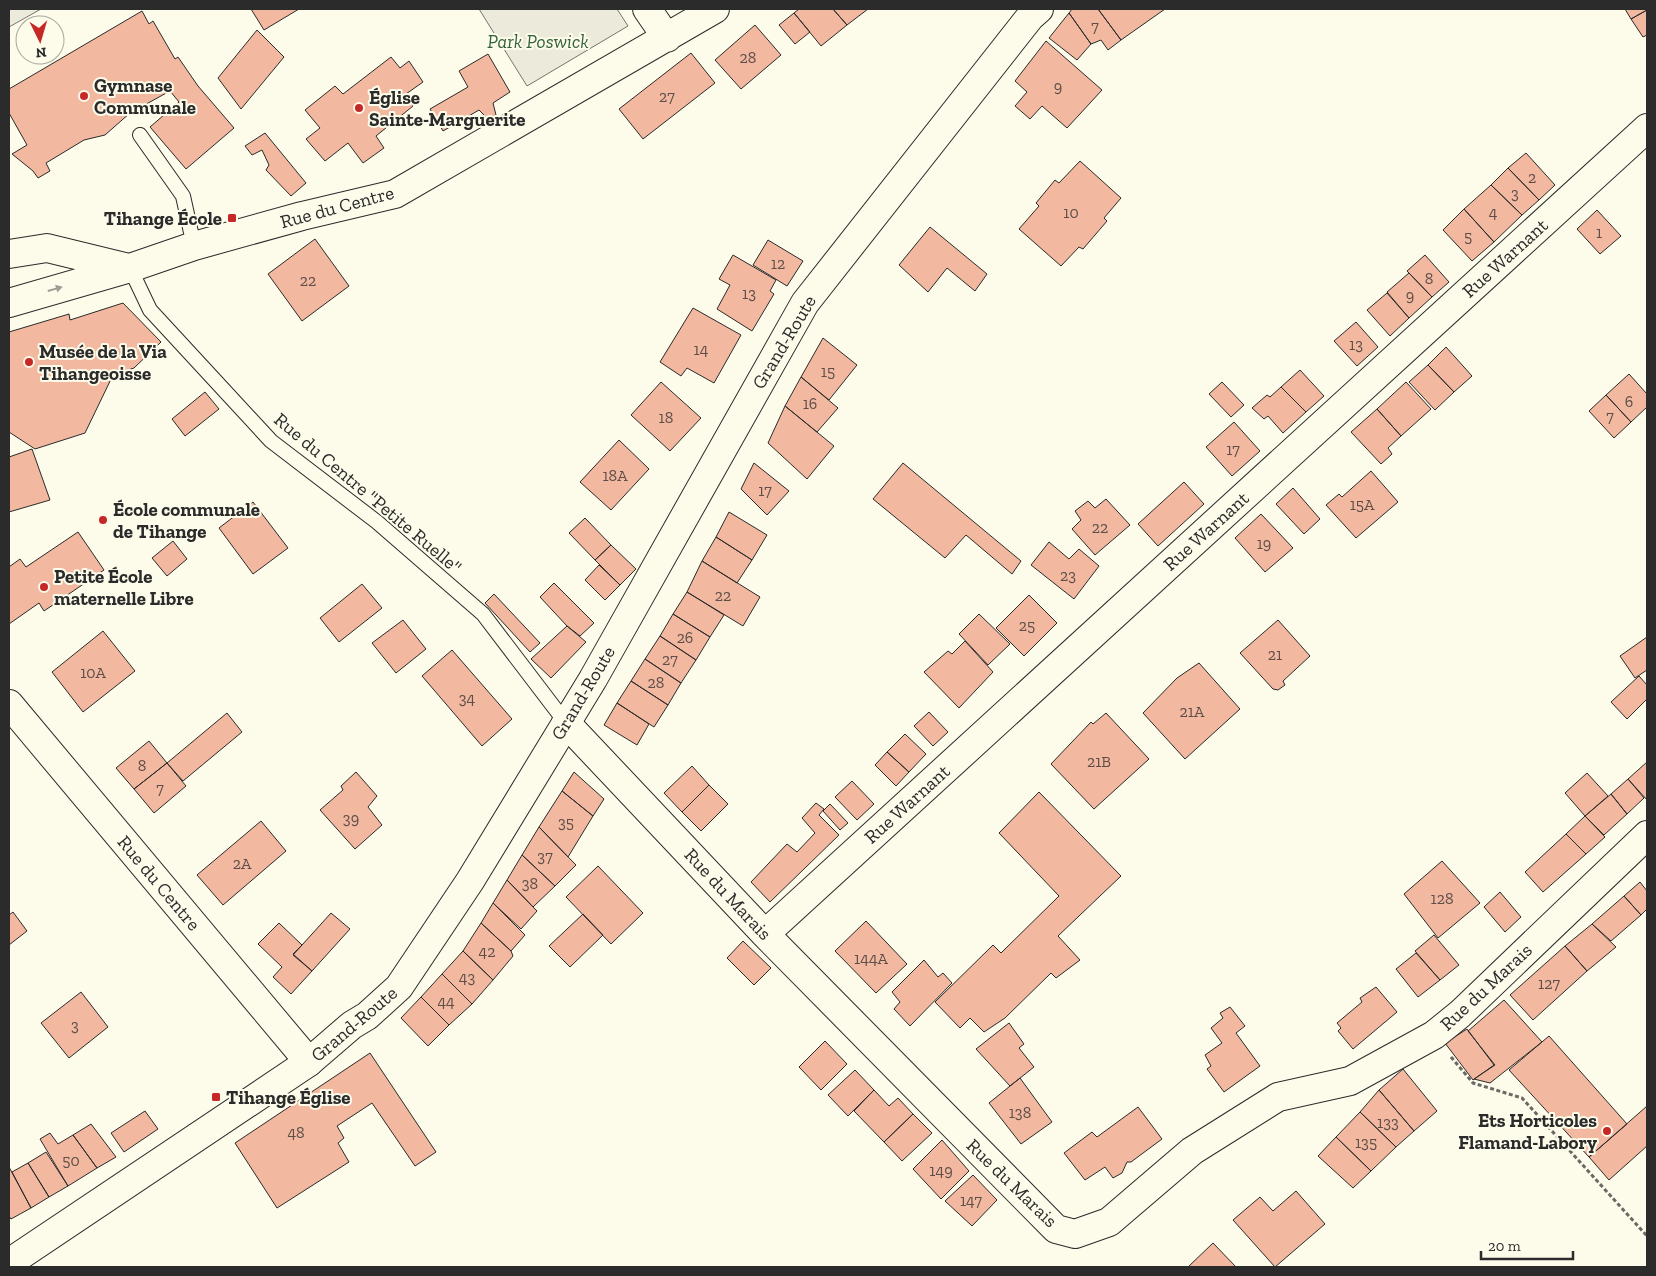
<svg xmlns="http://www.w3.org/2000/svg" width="1656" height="1276" font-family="'Zilla Slab',serif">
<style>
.green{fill:#ecebdb;stroke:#74746e}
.building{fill:#f2b8a0;stroke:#2b2b2b}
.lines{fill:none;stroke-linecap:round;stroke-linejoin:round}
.service-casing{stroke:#2b2b2b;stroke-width:16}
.minor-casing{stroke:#2b2b2b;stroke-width:30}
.tertiary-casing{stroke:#2b2b2b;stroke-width:30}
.path{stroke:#6a6964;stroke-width:3;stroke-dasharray:4 2.5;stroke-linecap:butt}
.service{stroke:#fdfbea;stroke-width:14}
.minor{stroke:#fdfbea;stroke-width:28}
.tertiary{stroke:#fdfbea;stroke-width:28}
.oneway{fill:#9e9d94}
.poi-dot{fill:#c62828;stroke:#fdfbea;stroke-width:2}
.labels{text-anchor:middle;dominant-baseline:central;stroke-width:4;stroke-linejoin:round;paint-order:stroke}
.number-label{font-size:16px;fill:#5d4e48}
.park-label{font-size:19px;font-style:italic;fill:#34623c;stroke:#fdfbea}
.poi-label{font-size:19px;font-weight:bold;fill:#2b2b2b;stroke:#fdfbea;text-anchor:start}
.street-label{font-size:19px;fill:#2b2b2b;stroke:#fdfbea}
</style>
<rect width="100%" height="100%" fill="#fdfbea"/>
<path class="green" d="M9,9h32l-32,18z
M479,9h138l11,17 -101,60z"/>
<path class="building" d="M251,9h48l-35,21z
M799,9h34l14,16 -26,21 -27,-33z
M833,9h35l-21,16z
M1072,9h26l23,31 -13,10 -7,-10 -10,4 -22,-31z
M1098,9h67l-44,31z
M1625,9h22v1l-16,9z
M1647,10v25l-4,2 -12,-18z
M142,11l7,13 4,-3 22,38 3,-2 20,29 36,42 -48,41 -36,-42 29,-25 -9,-11 -40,22 -25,22 -21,5 -38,23 4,8 -12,7 -5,-7 -21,-17 15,-9 -18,-32v-24z
M794,13l16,19 -15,12 -16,-19z
M1069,13l22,31 -14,16 -28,-22z
M755,25l26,30 -40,34 -26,-29z
M257,30l27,27 -43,52 -23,-31z
M1046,41l56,49 -35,38 -25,-22 -12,13 -15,-13 12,-14 -12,-11z
M691,53l24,30 -72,56 -24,-30z
M488,54l22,38 -17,11 3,12 -8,4 -9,-9 -36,21 -13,-22 38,-22 -9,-16z
M391,57l9,11 9,-7 14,21 -17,12 7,12 -37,30 8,12 -21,15 -15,-20 -23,18 -19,-22 14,-11 -15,-18 30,-24 8,8z
M265,133l41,50 -15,13 -25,-26 3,-5 -7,-15 -10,5 -7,-9z
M1526,153l29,32 -16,15 -31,-32z
M1080,161l41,37 -17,20 3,3 -24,28 -4,-2 -18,19 -42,-37 20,-23 -3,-3 19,-23 4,3z
M1508,168l31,32 -17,15 -31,-30z
M1491,185l31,30 -28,27 -30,-33z
M1464,209l30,33 -22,19 -29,-31z
M1597,210l24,26 -21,18 -23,-25z
M930,227l57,47 -12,17 -28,-23 -19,24 -29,-27z
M315,239l34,47 -47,35 -34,-47z
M768,240l35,21 -16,25 -34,-21z
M733,255l43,25 -6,11 4,3 -22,37 -35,-22 13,-24 -11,-6z
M1425,255l24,27 -17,15 -25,-26z
M1409,273l23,24 -23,21 -22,-26z
M1387,293l22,25 -19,18 -23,-26z
M123,303l38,39 -27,26 -21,7 -28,58 -50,16 -26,-17v-100l60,-18 1,6z
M693,308l48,27 -27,48 -27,-15 -6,8 -21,-14z
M1356,322l22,25 -21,19 -23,-25z
M823,338l34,27 -28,35 -28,-23z
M1446,347l26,29 -18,16 -26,-27z
M1428,365l26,27 -19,18 -26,-28z
M1300,370l24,26 -18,16 -25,-25z
M1629,374l18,20v13l-16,15 -25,-27z
M801,377l37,31 -21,24 -32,-26z
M661,382l40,36 -31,33 -39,-36z
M1222,382l22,23 -13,12 -22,-23z
M1406,382l25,27 -30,27 -24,-27z
M1281,387l25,25 -23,21 -15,-17 -4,3 -12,-11 15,-13 3,2z
M205,392l14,17 -34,27 -13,-17z
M1606,395l25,27 -17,16 -25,-27z
M785,406l49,40 -27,33 -39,-36z
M1377,409l24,27 -13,12 4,6 -11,10 -30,-32z
M1234,422l26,29 -28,25 -26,-29z
M619,440l30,29 -38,41 -31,-28z
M32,449l18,51 -41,12v-55z
M754,463l35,28 -22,24 -26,-26z
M903,463l118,98 -9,13 -46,-39 -21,23 -72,-59z
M1371,471l27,31 -42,36 -30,-33 13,-11 3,3z
M1184,482l20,22 -46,42 -20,-22z
M1293,488l27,31 -16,15 -28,-30z
M1106,499l24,26 -35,30 -23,-26 9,-9 -6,-9 13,-10 7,7z
M253,502l35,46 -35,26 -34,-46z
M729,512l38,23 -15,25 -36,-23z
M1261,514l32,34 -28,24 -30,-34z
M585,518l26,27 -16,15 -26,-27z
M78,532l26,38 -60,41 -5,-8 -30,21v-57l11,-8 6,8z
M716,537l36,23 -15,23 -35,-22z
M173,541l14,18 -20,17 -15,-18z
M1049,542l20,17 10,-10 20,17 -25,33 -43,-34z
M611,545l25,24 -16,16 -25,-25z
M702,561l58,36 -17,29 -56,-34z
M599,565l21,20 -15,15 -20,-20z
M554,583l40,40 -14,13 -13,-10 -27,-29z
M362,584l20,24 -43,34 -19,-24z
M687,592l37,23 -14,22 -37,-23z
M494,594l46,49 -10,9 -45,-49z
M1029,595l28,28 -33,33 -28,-28z
M673,614l37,23 -14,23 -36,-24z
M979,614l31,30 -22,21 -29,-31z
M403,620l23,29 -30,24 -24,-30z
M1278,620l32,36 -27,25 2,4 -7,5 -5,-1 -33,-36z
M567,626l19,16 -35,36 -20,-19z
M103,631l32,40 -52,41 -31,-40z
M660,636l36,24 -15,23 -36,-24z
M1647,637v33l-12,8 -15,-22z
M965,641l28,31 -34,36 -35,-36 24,-21 4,3z
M452,650l60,69 -30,27 -60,-70z
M645,659l36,24 -13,22 -37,-24z
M1199,663l41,46 -55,50 -42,-46 34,-35z
M1639,676l8,9v14l-20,20 -16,-17z
M631,681l37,24 -14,22 -37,-24z
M617,703l32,21 -12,21 -33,-20z
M929,712l19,20 -15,14 -19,-20z
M227,713l15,19 -59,49 -16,-18z
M1106,713l43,46 -55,50 -43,-45 40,-42 2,2z
M905,734l21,20 -17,18 -22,-20z
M149,741l18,22 -33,26 -18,-21z
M887,752l22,20 -13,14 -21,-21z
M1647,762v38l-19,-21z
M167,763l19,23 -32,27 -20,-24z
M692,766l17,19 -27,27 -18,-19z
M356,772l21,24 -9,11 14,18 -27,24 -35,-39 23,-20 -2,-4z
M574,772l30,27 -11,17 -31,-25z
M1587,773l21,23 -23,20 -20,-23z
M1628,779l16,19 -17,16 -16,-20z
M852,781l22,23 -17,16 -22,-23z
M709,785l19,19 -27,27 -19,-19z
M562,791l31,25 -25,41 -29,-30z
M1039,792l82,84 -63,60 22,24 -24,18 -5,-5 -46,45 -21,14 -14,-14 -10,10 -25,-26 58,-57 8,8 58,-57 -60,-63z
M1611,794l16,20 -23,21 -19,-19z
M816,803l8,6 -5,6 20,20 -69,67 -19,-20 36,-38 10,8 18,-19 -13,-15z
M830,804l18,19 -8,7 -17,-19z
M1585,816l20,21 -19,17 -20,-20z
M261,821l25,30 -63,54 -26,-30z
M539,827l37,38 -21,21 -33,-31z
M1566,834l20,20 -43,38 -18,-20z
M522,855l33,31 -22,21 -26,-27z
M1442,861l38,42 -42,35 -34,-44z
M598,866l45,47 -32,31 -45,-47z
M507,880l30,31 -16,18 -28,-26z
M1640,882l7,9v18l-6,6 -17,-19z
M1500,892l21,25 -16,15 -21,-25z
M1624,896l17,19 -30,26 -19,-17z
M493,903l32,32 -14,16 -30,-28z
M13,912l14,19 -18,14v-30z
M331,913l19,16 -38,42 -19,-16z
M583,914l20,21 -33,32 -21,-21z
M866,921l41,43 -31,29 -41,-42z
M279,923l23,22 -9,9 19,17 -21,23 -18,-17 9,-10 -24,-23z
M481,923l30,28 2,5 -20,24 -30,-29z
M1592,924l24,23 -29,24 -22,-25z
M1434,935l25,30 -19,15 -25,-29z
M743,941l28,27 -17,17 -27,-27z
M1565,946l22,25 -54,49 -23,-25z
M463,951l30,29 -21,24 -30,-30z
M1416,953l24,27 -22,17 -22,-28z
M924,960l14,17 5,-4 9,10 -42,43 -16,-17 6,-7 -8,-10z
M442,974l30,30 -23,21 -28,-28z
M1376,987l21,25 -44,37 -15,-18 3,-3 -4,-5 25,-21 -2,-4z
M81,992l27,35 -39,31 -28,-35z
M421,997l28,28 -21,21 -27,-28z
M1504,1000l38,42 -52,41 -16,-4 21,-14 -27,-34z
M1230,1007l15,19 -9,7 24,33 -36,26 -17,-23 4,-3 -6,-11 17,-12 -11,-15 12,-10 -3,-5z
M1009,1023l15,21 -5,4 15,19 -24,19 -34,-37z
M1467,1029l27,36 -21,15 -28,-37z
M1549,1036l78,88 -38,33 -80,-87z
M825,1041l22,23 -26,26 -22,-23z
M370,1053l66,99 -21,14 -43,-63 -35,23 7,12 -6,5 11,19 -72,46 -42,-65z
M1403,1069l34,42 -23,20 -35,-41z
M855,1070l19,20 -26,26 -20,-21z
M1020,1078l32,44 -31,22 -32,-41z
M874,1090l15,16 9,-8 15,16 -29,28 -30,-31z
M1379,1090l35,41 -18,16 -36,-35z
M1647,1106v40l-38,34 -20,-23z
M1138,1107l24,32 -31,23h-4l-5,11 -9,5 -8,-11 -20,13 -21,-27 28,-21 5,5z
M145,1111l13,18 -34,23 -13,-19z
M1360,1112l36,35 -25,24 -35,-34z
M913,1114l19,19 -30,28 -18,-19z
M91,1124l25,33 -19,11 -24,-33z
M50,1133l8,11 15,-9 24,33 -29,18 -28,-47z
M1336,1137l35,34 -18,17 -35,-32z
M942,1140l27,31 -28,28 -28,-30z
M46,1152l22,34 -19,11 -21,-34z
M28,1163l21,34 -18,11 -19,-36z
M9,1167l22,41 -20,11 -2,-3z
M973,1175l24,25 -25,26 -27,-25z
M1296,1191l29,33 -50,43 -42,-47 27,-23 13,14z
M1213,1243l23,24h-48z"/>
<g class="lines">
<g class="service-casing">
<path id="service" d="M140,135l43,61 11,50
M130,268l20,42 121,131 106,81 106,92 83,109"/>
</g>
<g class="minor-casing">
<path id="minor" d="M647,9l20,29
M9,254l38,-6 82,20
M9,303l121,-35 64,-22 108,-30 93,-22 320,-185
M9,704l300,358
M566,723l199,211 291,295 19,5 34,-12 83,-71 86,-54 72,-16 84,-46 26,-21 187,-179
M765,934l882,-806"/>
</g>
<g class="tertiary-casing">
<path id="tertiary" d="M9,1263l300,-201 43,-37 15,-9 32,-29 71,-106 123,-202 212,-376 225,-286 9,-8"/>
</g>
<path class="path" d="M1451,1057l22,26 49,15 125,138"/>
<use href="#service" class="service"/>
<use href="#minor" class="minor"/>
<use href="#tertiary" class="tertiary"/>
</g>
<defs><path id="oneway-solid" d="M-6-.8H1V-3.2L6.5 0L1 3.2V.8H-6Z" transform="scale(1.25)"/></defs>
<use class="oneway" href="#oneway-solid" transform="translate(55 289) rotate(-16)"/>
<g class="poi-dot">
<circle cx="84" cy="96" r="5"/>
<circle cx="359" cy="108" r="5"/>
<rect x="227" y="213" width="10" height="10" rx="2.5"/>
<circle cx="29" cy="362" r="5"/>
<circle cx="103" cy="520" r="5"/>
<circle cx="44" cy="587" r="5"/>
<rect x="211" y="1092" width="10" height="10" rx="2.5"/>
<circle cx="1607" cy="1131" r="5"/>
</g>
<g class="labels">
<g class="number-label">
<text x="1095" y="26">7</text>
<text x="748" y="57">28</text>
<text x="1058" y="86">9</text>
<text x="667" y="96">27</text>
<text x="1532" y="177">2</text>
<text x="1515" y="193">3</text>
<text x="1071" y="212">10</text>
<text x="1493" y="212">4</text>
<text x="1599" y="232">1</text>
<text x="1468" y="236">5</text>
<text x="778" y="263">12</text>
<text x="1429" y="278">8</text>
<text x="308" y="280">22</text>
<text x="749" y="293">13</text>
<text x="1410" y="295">9</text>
<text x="1356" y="344">13</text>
<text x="701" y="349">14</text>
<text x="828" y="371">15</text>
<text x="1629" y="401">6</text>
<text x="810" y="403">16</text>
<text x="1610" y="416">7</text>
<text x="666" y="417">18</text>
<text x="1233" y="449">17</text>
<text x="615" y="475">18A</text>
<text x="765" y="490">17</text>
<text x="1362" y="504">15A</text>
<text x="1100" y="527">22</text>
<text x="1264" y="543">19</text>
<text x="1068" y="575">23</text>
<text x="723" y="595">22</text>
<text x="1027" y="625">25</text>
<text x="685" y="637">26</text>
<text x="1275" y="654">21</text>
<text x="670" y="659">27</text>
<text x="93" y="672">10A</text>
<text x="656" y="682">28</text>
<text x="467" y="698">34</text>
<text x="1192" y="711">21A</text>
<text x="1099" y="761">21B</text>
<text x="142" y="765">8</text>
<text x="160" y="788">7</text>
<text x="351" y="818">39</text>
<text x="566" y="822">35</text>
<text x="545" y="856">37</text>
<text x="242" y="863">2A</text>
<text x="530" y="883">38</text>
<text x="1442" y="898">128</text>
<text x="487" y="951">42</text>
<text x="871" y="958">144A</text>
<text x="467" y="977">43</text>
<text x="1549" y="983">127</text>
<text x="446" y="1001">44</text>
<text x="75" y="1025">3</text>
<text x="1020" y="1112">138</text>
<text x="1388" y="1122">133</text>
<text x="296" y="1132">48</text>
<text x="1366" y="1142">135</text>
<text x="71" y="1160">50</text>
<text x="941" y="1170">149</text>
<text x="971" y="1200">147</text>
</g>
<g class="park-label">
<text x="538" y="41">Park Poswick</text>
</g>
<g class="poi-label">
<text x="94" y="85">Gymnase<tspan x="94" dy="22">Communale</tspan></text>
<text x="369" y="97">Église<tspan x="369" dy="22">Sainte-Marguerite</tspan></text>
<text x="222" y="218" text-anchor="end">Tihange École</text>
<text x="39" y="351">Musée de la Via<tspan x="39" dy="22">Tihangeoisse</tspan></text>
<text x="113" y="509">École communale<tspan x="113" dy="22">de Tihange</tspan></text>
<text x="54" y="576">Petite École<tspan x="54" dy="22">maternelle Libre</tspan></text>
<text x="226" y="1097">Tihange Église</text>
<text x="1597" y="1120" text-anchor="end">Ets Horticoles<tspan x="1597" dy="22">Flamand-Labory</tspan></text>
</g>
<g class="street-label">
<text transform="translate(337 207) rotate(-15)">Rue du Centre</text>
<text transform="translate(1505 258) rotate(-42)">Rue Warnant</text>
<text transform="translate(784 342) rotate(-59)">Grand-Route</text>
<text transform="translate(368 493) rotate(40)">Rue du Centre "Petite Ruelle"</text>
<text transform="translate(1206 531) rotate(-42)">Rue Warnant</text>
<text transform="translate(583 693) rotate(-59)">Grand-Route</text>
<text transform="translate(907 804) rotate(-42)">Rue Warnant</text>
<text transform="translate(159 883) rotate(50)">Rue du Centre</text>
<text transform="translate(728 894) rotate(47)">Rue du Marais</text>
<text transform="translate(1486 987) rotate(-43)">Rue du Marais</text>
<text transform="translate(354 1024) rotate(-40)">Grand-Route</text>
<text transform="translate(1012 1183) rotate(44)">Rue du Marais</text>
</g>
</g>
<rect width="1656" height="1276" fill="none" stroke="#2b2b2b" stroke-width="20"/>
<g transform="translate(40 40) rotate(175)"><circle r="24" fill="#fdfbea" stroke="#a9a89e"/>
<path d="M0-4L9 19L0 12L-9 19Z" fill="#c62828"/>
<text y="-8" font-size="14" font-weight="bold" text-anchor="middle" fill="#2b2b2b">N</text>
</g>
<path d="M1481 1251v8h92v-8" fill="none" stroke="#2b2b2b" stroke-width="2.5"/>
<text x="1488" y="1251" font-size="15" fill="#2b2b2b" stroke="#fdfbea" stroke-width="4" paint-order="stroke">20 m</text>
</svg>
